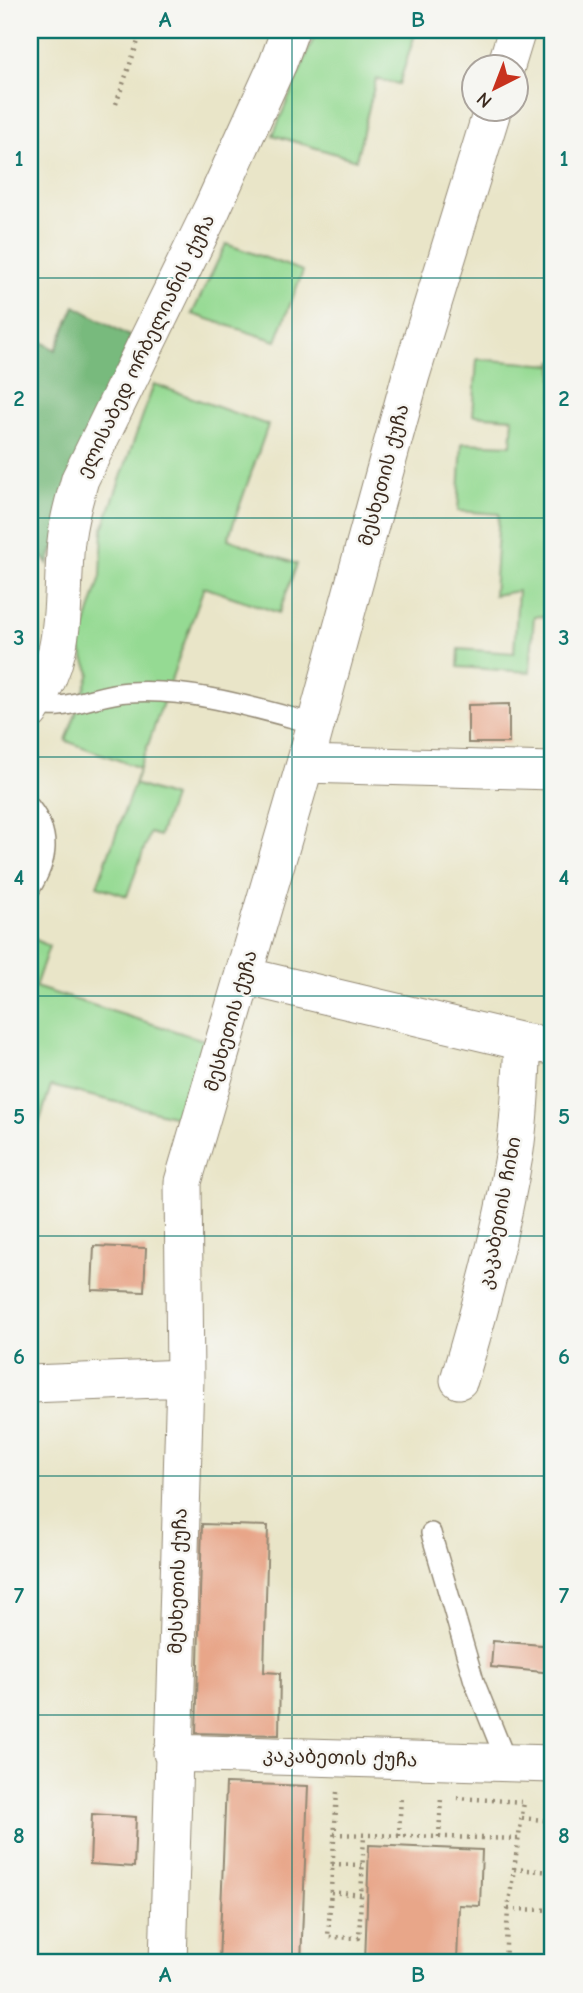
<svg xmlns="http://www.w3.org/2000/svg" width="583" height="1993" font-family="'Comic Neue','Noto Sans Georgian',sans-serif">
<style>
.green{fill:#95da93;stroke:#688258;stroke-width:2}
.forest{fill:#78ba7d;stroke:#5a724e;stroke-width:2}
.building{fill:#e8a689}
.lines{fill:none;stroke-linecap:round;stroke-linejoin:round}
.lane-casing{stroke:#928873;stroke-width:22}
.street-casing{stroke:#928873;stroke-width:39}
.path{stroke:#928873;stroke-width:4.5;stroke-dasharray:2 5;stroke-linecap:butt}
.lane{stroke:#fff;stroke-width:19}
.street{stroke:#fff;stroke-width:37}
.grid{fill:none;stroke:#0f766e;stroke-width:2;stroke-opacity:0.55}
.labels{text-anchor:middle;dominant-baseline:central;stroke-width:5;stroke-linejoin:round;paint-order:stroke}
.street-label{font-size:19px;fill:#3b2a1e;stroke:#f6f6f2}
.neatline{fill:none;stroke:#0f766e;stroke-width:2.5}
.grid-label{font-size:23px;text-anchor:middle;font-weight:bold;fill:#0f766e}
</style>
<rect width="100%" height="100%" fill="#f6f6f2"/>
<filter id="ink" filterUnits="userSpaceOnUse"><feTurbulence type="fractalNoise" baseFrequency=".0143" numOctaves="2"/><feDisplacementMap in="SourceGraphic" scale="14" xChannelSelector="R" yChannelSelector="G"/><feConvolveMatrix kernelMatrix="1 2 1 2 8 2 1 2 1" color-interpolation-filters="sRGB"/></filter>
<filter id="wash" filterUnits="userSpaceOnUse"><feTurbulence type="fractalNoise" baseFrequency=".00686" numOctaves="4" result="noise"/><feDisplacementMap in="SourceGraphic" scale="28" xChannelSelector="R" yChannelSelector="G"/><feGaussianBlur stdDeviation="1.57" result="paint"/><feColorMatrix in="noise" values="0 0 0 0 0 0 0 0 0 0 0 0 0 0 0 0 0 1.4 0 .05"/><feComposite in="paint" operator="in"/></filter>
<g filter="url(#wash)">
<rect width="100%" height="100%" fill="#e9e5c8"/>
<path class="green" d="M317,30l99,1 -17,53 -23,-5 -20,81 -83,-25z
M226,244l77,27 -27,70 -84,-27z
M477,359l75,6 1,-5v257l-19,-1 -4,56 -72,-5 1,-18 55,4 4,-62 -24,4 5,-81 -41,-3 4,-68 49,2 2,-27 -40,-3z
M154,384l114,41 -40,114 69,25 -18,49 -75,-26 -70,197 39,13 -14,39 -9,-3 -23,63 -30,-10 43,-118 -74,-27 24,-68 -11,-27 22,-70 2,-48z
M30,937l19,9 -14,41 175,55 -21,78 -138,-34 -21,65z"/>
<path class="forest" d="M75,306l56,31 -83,227 -4,-6 -14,-6v-217l26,15z"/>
<g id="blocks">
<path class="building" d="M509,704v39h-41v-38z
M94,1246l52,2 -2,44 -52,-2z
M202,1524l66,2 -4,146 16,1 -1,62 -83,-2z
M493,1641l60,5v27l-62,-6z
M226,1783l82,3 -7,177h-82z
M92,1814l44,3 -2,50 -44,-3z
M369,1845l113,5 -2,56 -21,-1 -2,58h-92z"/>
</g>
</g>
<g filter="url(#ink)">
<use href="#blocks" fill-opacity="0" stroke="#928873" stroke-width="2"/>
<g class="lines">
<g class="lane-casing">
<path id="lane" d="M34,704c32,9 63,-11 95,-12 63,-4 126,16 186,32
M30,807c22,28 18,53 0,82
M431,1533l43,148 33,82"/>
</g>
<g class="street-casing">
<path id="street" d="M506,66l11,-36
M30,711c37,-56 31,-94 35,-157 1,-26 8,-50 15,-75l132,-270 66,-146 12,-33
M305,764l248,7
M244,976l279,66 30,4
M459,1380c23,-76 43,-151 56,-230 5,-35 6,-72 8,-108
M30,1384l155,-6
M172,1753l381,11
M168,1963l17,-585 -2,-196 122,-418 106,-389 82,-267"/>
</g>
<path class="path" d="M116,104l26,-74
M337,1792l-9,145 31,1 5,-103
M457,1798l67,4 -16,107 -3,54
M522,1818l31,3
M334,1834l184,5
M399,1836l2,-41
M439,1837l2,-40
M332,1864l30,1
M514,1869l38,3
M331,1892l30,3
M508,1909l44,1
M550,1910l3,-64"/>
<use href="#lane" class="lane"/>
<use href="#street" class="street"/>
</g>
</g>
<path class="grid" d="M292,30v1933M30,278h523M30,518h523M30,757h523M30,996h523M30,1236h523M30,1476h523M30,1715h523"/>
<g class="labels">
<g class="street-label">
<text transform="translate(146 346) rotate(-64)">ელისაბედ ორბელიანის ქუჩა</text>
<text transform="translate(384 475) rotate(-75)">მესხეთის ქუჩა</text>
<text transform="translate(231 1021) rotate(-74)">მესხეთის ქუჩა</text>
<text transform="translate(500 1213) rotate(-79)">კაკაბეთის ჩიხი</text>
<text transform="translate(178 1581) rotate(-88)">მესხეთის ქუჩა</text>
<text transform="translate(340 1758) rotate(2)">კაკაბეთის ქუჩა</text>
</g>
</g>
<rect width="583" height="1993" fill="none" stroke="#f6f6f2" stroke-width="77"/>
<g transform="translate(495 88) rotate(222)"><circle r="33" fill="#f6f6f2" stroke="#aba49d" stroke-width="2"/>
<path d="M0-5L12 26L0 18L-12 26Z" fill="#c8321e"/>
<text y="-10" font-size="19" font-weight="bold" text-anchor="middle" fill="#3b2a1e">N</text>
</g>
<rect x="38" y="38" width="506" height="1916" class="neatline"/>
<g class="grid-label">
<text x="165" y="27">A</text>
<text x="418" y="27">B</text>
<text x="19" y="166">1</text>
<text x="564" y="166">1</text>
<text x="19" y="406">2</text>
<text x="564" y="406">2</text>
<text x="19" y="645">3</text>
<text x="564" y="645">3</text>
<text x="19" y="885">4</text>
<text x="564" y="885">4</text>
<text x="19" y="1124">5</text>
<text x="564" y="1124">5</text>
<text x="19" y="1364">6</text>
<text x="564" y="1364">6</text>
<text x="19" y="1603">7</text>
<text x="564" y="1603">7</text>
<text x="19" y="1843">8</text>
<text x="564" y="1843">8</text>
<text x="165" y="1982">A</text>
<text x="418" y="1982">B</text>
</g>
</svg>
